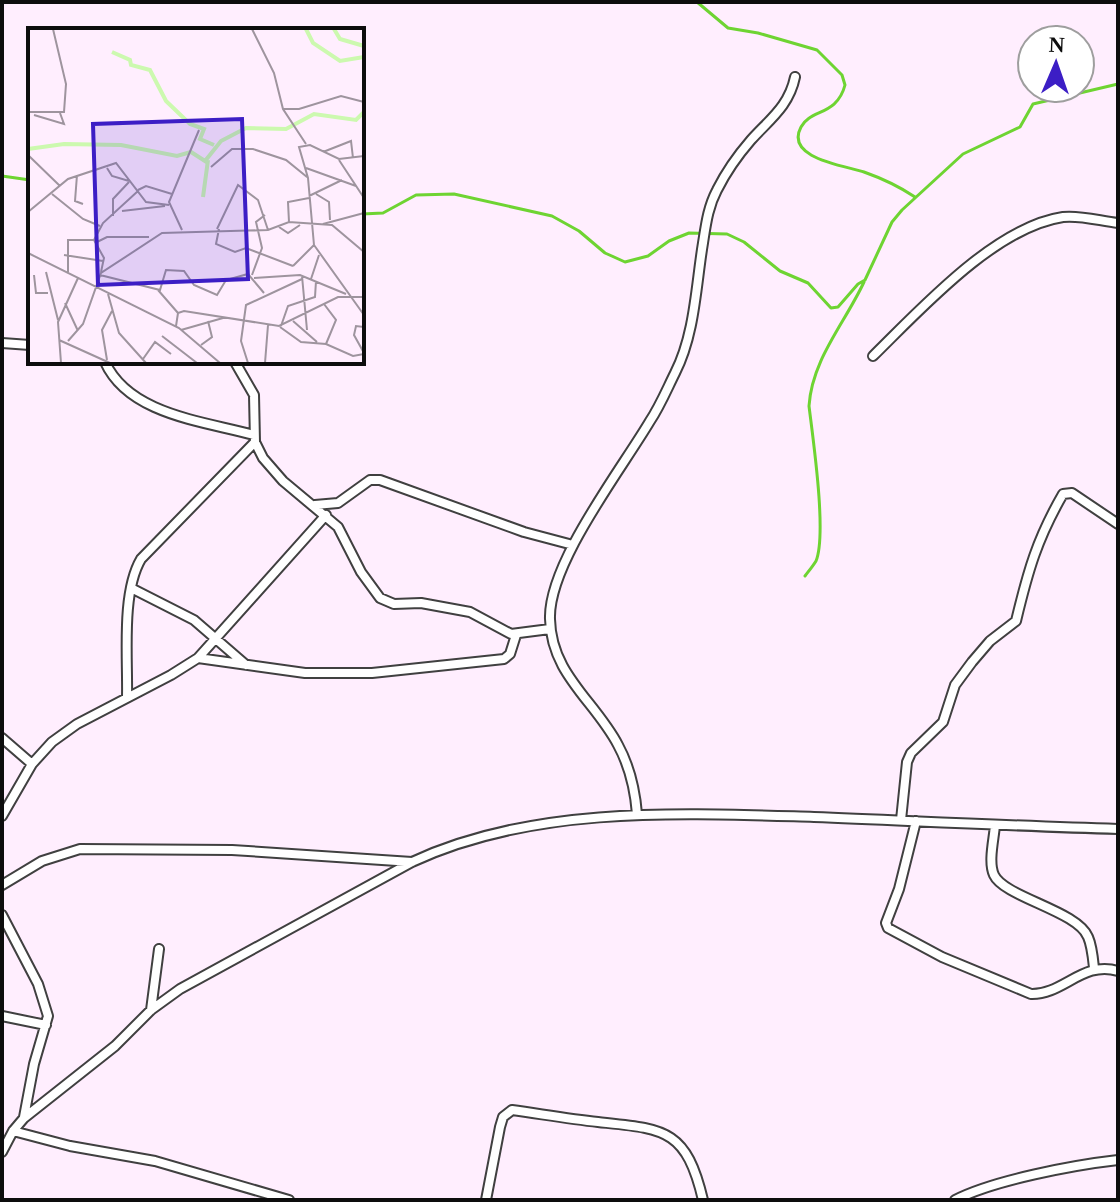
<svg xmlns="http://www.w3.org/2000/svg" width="1120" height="1202" font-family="Georgia,serif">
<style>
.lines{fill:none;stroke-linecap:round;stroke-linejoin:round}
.stream{stroke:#6ed432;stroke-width:3}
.minor-casing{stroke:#404040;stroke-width:12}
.minor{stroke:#fff;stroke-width:8}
.inset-river{fill:none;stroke:#ccf9af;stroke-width:4}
.inset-road{fill:none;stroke:#9e949e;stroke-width:2}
.view{fill:#3c1ec5;fill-opacity:0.15;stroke:#3c1ec5;stroke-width:4}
.inset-edge{fill:none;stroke:#0d0d0d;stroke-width:4}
</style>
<rect width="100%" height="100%" fill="#ffeefe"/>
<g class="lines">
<path class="stream" d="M697,2l31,26 30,5 59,17 25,25 3,10c-8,31 -35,24 -44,42 -17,32 46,39 63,45 17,6 36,15 51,25
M2,176l28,4
M362,214l21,-1 33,-18 38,-1 98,22 27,15 26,22 20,9 23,-6 21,-15 20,-8 38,1 17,8 36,29 28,12 23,25 7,-1 20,-23 7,-4 27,-58 10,-12 61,-56 57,-27 13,-23 85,-20
M805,576c3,-4 8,-10 11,-15 11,-27 -3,-122 -7,-155 3,-47 36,-83 55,-124"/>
<g class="minor-casing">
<path id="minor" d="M2,343l28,2
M873,356c48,-47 122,-129 190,-139 18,-2 37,4 55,6
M105,362c24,53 99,59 149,73
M235,362l19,33 1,47 8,16 20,23 55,46 23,45 19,26 14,6 27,-1 49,9 41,22 39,-5
M315,505l23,-2 32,-23h10l144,52 49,13
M131,588l63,32 52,45
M198,658l107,15h67l132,-14 6,-5 6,-19
M127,697c1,-39 -6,-104 14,-138l114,-117
M2,738l30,26
M637,814c-2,-25 -7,-47 -19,-69 -23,-44 -67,-71 -68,-126 -2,-55 71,-149 100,-198 10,-15 17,-32 25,-48 20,-39 21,-88 28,-130 3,-19 5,-36 14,-53 9,-18 21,-35 34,-50 19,-21 38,-34 44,-63
M2,816l30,-52 20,-22 25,-18 94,-49 27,-17 128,-143
M901,820l6,-58 4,-9 32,-31 12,-37 17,-23 18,-21 26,-20c12,-50 21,-82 47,-127l9,-1 46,31
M916,821l-17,68 -13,34 2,5 54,29 89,37c32,1 52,-34 87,-23
M995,825c-1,14 -7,37 -1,50 10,22 84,36 94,62 4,9 5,21 6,31
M2,885l40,-24 38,-12 152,1 180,12
M2,915l36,69 10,32 -14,48 -10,53
M151,1010l8,-61
M2,1016l44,9
M13,1131l57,15 85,15 134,39
M2,1152l11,-21 11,-13 91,-72 36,-36 29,-21 232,-127c122,-57 271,-49 402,-45 101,4 203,9 304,12
M486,1200l14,-73 3,-10 9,-7c29,4 57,9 86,12 66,7 88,6 105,78
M955,1200c39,-20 119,-35 163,-40"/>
</g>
<use href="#minor" class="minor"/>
</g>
<g transform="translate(28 28)">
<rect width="336" height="336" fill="#ffeefe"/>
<path class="inset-river" d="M278,1l7,14 27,18 24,-4M306,1l6,10 24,7M84,24l18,8 1,5 19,5 16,31 24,23 14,5 -4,10 14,6M0,121l36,-5 57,1 56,11 14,-4 14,9 16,-20 25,-13 40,1 28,-15 42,6 8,-8M175,169l5,-37"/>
<path class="inset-road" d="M224,1l22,44 9,36 23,35M255,81h16l42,-13 23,6M0,84h36l2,-28 -13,-55M6,87l30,9 -4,-11M295,124l28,-11 2,17M0,127l32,31M336,128l-25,3 -29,-14 -11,2 9,31 6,67 50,70M311,132l25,38M183,139l21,-18h21l33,11 21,17M79,140l5,8 17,5M278,140l50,18M49,147l-2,26 8,3M110,162l8,-4 26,8M24,166l31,25 17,7M288,166l13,8 1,18M281,168l33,-16M94,183l43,-5M0,184l40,-33 48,-16 30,39 23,3M85,188v-17l16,-17M261,194l-1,-20 21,-4M295,196l41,-11M251,199l9,6 12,-8M189,201l21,-44 20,15 10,30M191,201l-3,15 19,8 11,-4 47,18M154,202l-13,-28 30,-72M66,212l9,-17 35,-32M66,212l10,18 -3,14M67,215l12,-6h42M0,225l151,75 41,35M36,227l39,6M265,238l21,-21M18,244l12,48M40,244v-32h26M6,247l2,18h12M72,247l60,15 6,-20 18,1 10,14 23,10 9,-15 22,-6 16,19M224,247l10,-27 -6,-26 9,-7M274,248l5,54M226,250l46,-3 46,19M283,251l8,-24M130,262l20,23M80,266l11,39 27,30M37,275l13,28M296,276l12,16 -10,24M265,293l24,21M148,298l2,-13 6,-2 95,15 59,-29h26M253,298l7,-20 27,-9 1,-16M252,299l21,15 25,2 27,12 11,-2M336,299l-8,-1 -2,9 10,18M153,302l42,-12M134,308l35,27M31,312l51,23M40,313l15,-17 18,-51 61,-40 106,-3 21,-8 43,3 32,27M173,317l11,-8 -4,-16M115,331l12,-17 16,12M79,332l-5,-30 10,-19M0,335h26M33,335l-3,-41 20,-44M220,335l-7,-22 5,-36 56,-26M237,335l3,-38"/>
<path class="view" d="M214,91l6,160 -150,6 -5,-161z"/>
<rect width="336" height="336" class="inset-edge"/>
</g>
<rect width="1120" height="1202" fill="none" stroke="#0d0d0d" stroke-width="8"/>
<g transform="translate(1056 64) rotate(2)"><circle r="38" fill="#ffffff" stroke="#9e9e9e" stroke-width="2"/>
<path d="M0-6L14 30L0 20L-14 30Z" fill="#3c1ec5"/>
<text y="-12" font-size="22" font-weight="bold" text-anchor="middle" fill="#0d0d0d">N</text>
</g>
</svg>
